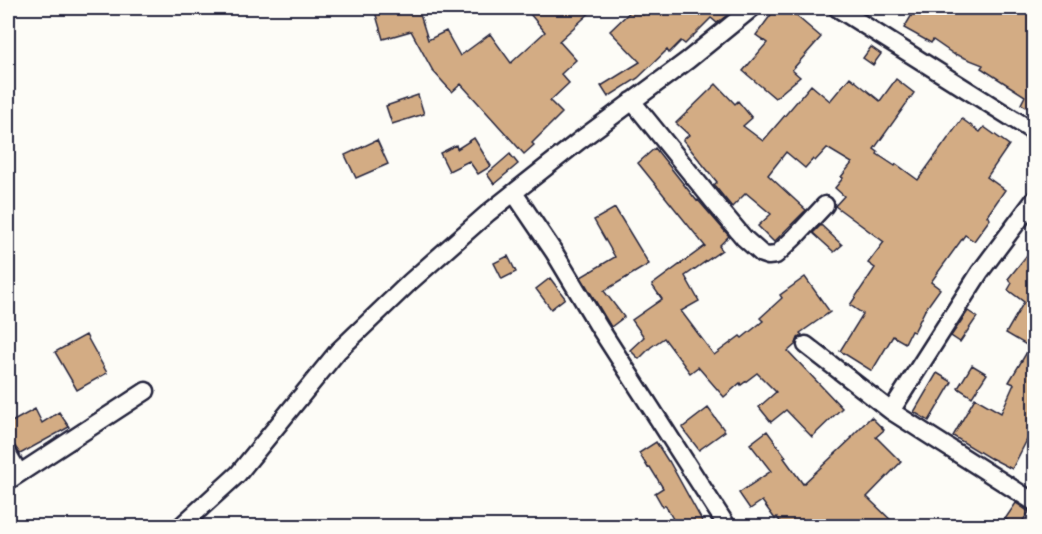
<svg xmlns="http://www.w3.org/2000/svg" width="1042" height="534" font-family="'Shantell Sans',sans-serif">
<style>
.building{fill:#d3ac84;stroke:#22223b;stroke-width:1.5}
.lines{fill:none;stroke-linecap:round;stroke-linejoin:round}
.minor-casing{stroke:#22223b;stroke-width:21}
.minor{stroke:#fdfcf7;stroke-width:16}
</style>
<rect width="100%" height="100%" fill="#fdfcf7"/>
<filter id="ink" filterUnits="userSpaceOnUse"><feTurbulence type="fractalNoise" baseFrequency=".0167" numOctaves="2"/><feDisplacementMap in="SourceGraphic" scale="12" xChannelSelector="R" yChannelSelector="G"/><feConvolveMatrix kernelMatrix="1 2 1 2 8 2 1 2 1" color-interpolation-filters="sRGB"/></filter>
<g filter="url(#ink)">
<path class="building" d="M374,8h44l10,32 18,-9 14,25 30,-22 21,29 34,-31 -20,-24h70l-36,33 17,19 -15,14 8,9 -19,18 12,12 -30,30 2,2 -10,9 -63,-70 -9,8 -19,-21 -22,-40 -28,8z
M634,8h2l7,7 8,-7h85l-19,15 -6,-5 -26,26 -4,-3 -12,12 -2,-3 -29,28 -30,19 -7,-11 39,-24 -30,-31z
M776,8h11l34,29 -29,33 8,7 -25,21 -32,-27 24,-28 -11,-8z
M916,8h119v104l-14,-8 4,-8 -44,-28 2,-3 -28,-11v1l-22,-15 -2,3 -27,-15z
M871,47l10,7 -8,11 -10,-7z
M850,77l30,24 16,-22 18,14 -40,56 4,3 -1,2 18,12 1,-2 22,16 44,-61 18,13 4,-5 25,18 -22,32 18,13 -18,26 3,3 -16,22 -9,-6 -34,47 9,7 -15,21 -11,22 -3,-1 -6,12 -12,-7 -21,35 -32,-20 23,-37 -13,-9 25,-37 -7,-5 16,-21 -49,-36 9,-10 -9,-8 8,-10 -2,-1 11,-14 -25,-15 -12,13 -2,-2 -8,9 -19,-16 -18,23 38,35 -32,32 -16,-16 13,-12 -25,-21 -14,14 -18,-22 3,-3 -34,-42 6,-5 -13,-12 40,-39 19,20 3,-3 14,17 -9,8 20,15 48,-56 19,16z
M418,95l6,19 -32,10 -6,-18z
M474,138l17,28 -13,8 -9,-13 -20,10 -9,-18 16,-8 1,4z
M377,140l11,24 -32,14 -11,-23z
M655,148l42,53 1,-1 31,36 -10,10 3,4 -37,26 14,25 -18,10 33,44 26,-19 2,2 21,-17 -3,-3 22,-20 -2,-3 25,-18 25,35 -30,21 2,2 -4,3 -2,6 -8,7 54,57 -30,29 -26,-27 -15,12 -12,-15 17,-15 -19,-19 -16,12 -1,-2 -16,14 -26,-30 -8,6 -26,-35 -13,9 -12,12 -9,-9 14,-13 -12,-17 30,-21 -10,-14 53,-39 -67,-83z
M510,154l8,10 -24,20 -7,-10z
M615,208l34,56 -45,27 20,26 -13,10 -30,-50 34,-20 -21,-37z
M821,225l21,20 -8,7 -21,-19z
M1035,245v192l-5,-3 -18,35 -21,-11v1l-38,-23 22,-38 26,15 13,-29 -5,-2 21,-35 -24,-14 18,-31 -16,-12 4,-7 -4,-4z
M508,256l8,16 -14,7 -8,-16z
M550,278l15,20 -14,11 -15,-20z
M968,311l9,6 -17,25 -9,-6z
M86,335l21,38 -30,17 -22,-38z
M972,365l15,9 -15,23 -14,-9z
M937,373l15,9 -23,39 -15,-9z
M708,408l17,23 -26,19 -17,-22z
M35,409l7,14 17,-11 10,15 -49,27 -6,-9 -6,-1v-20z
M871,417l13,13 -8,7 25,25 -34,35 30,29h-114l-6,-9 -2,2 -13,-18 -12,8 -11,-16 32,-22 -21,-27 17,-13 19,26 -2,1 19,26 49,-46 -1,-1z
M656,442l12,19h1l36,65h-28l-12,-21 -2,2 -8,-14 8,-5 -13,-21 -2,1 -9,-15z
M1016,503l13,9 -10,14h-3l-11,-7z"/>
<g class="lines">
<g class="minor-casing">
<path id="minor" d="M837,8l197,124
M632,101l81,100 31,37 18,16 6,2 8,-1 20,-19 29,-31
M514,193l40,59 45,75 128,199
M806,345l85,66 143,91
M891,411l89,-139 54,-72
M8,454l11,19
M8,481l138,-90
M181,526l57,-52 100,-123 72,-69 78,-69 91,-72 109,-81 64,-52"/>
</g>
<use href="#minor" class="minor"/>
</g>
</g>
<rect width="1042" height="534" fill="none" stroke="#fdfcf7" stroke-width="30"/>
<rect x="15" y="15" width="1012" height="504" fill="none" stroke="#22223b" stroke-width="2" filter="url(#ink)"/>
</svg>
